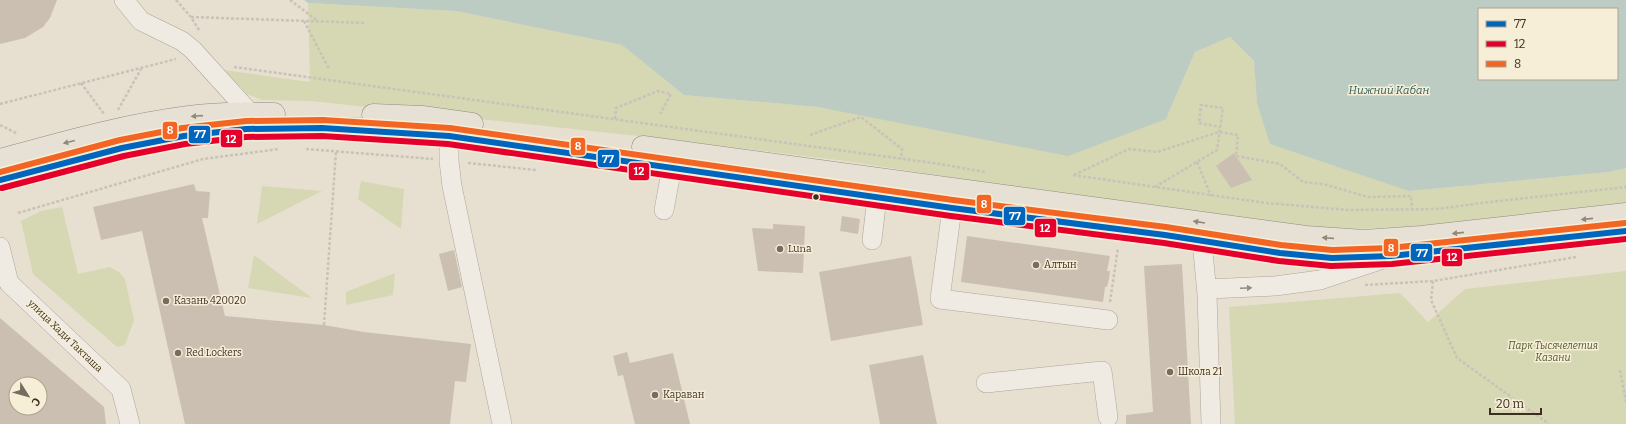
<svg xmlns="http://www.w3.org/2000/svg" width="1626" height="424" font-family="Bitter,serif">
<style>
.green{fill:#d6d7b3}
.water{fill:#bcccc2;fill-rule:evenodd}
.building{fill:#cbbfb2;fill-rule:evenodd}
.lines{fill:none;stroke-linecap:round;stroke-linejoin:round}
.minor-casing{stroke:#ada599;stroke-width:20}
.major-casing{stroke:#928b80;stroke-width:23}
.path{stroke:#c8c2b9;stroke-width:2.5;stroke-dasharray:3 2;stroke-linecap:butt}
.minor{stroke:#efebe3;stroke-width:19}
.major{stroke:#e6e1d4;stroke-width:22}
.bus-1-casing{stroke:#f7eed8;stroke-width:9}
.bus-2-casing{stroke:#f7eed8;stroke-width:9}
.bus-3-casing{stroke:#f7eed8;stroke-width:9}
.bus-1{stroke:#0065bd;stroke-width:6}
.bus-2{stroke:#e4002b;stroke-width:6}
.bus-3{stroke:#f26522;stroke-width:6}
.oneway{fill:#92887a}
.oneway2{fill:#968c82}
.bus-dot{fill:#3d2e20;stroke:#f7eed8;stroke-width:1.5}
.poi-dot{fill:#786c5e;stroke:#f7eed8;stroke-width:1.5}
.labels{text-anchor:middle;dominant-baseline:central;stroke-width:3;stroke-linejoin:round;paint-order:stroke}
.poi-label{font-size:10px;fill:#3d2e20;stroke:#f7eed8;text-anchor:start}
.street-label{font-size:10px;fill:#3d2e20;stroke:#f7eed8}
.park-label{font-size:10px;font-style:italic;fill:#4d5a26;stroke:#f7eed8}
.water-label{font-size:11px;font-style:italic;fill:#2f5d5a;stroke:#f7eed8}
.line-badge{stroke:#f7eed8;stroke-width:1.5}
.badge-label{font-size:11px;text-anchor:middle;font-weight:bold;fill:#fff}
</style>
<rect width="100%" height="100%" fill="#e7e0d1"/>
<path class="green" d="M308,3l148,8 166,34 62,50 134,12 348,12 29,-67 35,-15 24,24 3,42 152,88 200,-19 17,-4v38l-150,18 -120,5 -108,-6 -403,-62 -179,-22 -355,-38 -49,-1 -15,-6 -23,-24 86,12z
M361,181l43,8 -3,40 -43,-30z
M262,186l60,5 -65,33z
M62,207l16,67 32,-7 9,5 6,7 9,41 -9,25 -8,2 -84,-73 -12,-53 20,-10z
M254,255l58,43 -64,-10z
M1626,271v153h-391l-6,-117 171,-14 28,29 37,-33z
M395,273l-2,22 -47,10v-13z"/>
<path class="water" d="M304,0h1322v168l-17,4 -200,19 -139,-47 -13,-41 -3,-42 -24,-24 -35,15 -29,67 -98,37 -250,-49 -134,-12 -62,-50 -166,-34 -148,-8zM1479,9h138v70h-138z"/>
<path class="building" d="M0,0h57l-7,18 -7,9 -18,11 -25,6z
M1234,153l18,27 -21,8 -15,-22z
M194,184l2,7 14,1 -2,26h-6l23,98 99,9 40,7 107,12 -5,38 -11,-1 -5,43h-265l-43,-193 -41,9 -8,-33z
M842,216l18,3 -2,15 -18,-3z
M773,224l32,2 -2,47 -45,-2 -6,-43 21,1z
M967,236l143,20 -3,15h3l-1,8 -2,8h-2l-2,15 -142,-20z
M454,250l8,37 -14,4 -9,-37z
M911,256l12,69 -92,16 -12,-69z
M1182,264l9,160h-65v-9l27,-3 -9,-146z
M0,318l104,89 2,17h-106zM16,384h24v24h-24z
M627,352l3,11 43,-10 17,71h-55l-12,-49 -5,1 -5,-20z
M923,355l14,69h-57l-11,-59z"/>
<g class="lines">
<g class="minor-casing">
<path id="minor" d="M124,0l17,21 41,20 11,9 57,63
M449,136v25l3,25 50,238
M952,208l-12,91 168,21
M664,210l8,-43
M872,240l5,-43
M1202,241l5,53 4,130
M0,247l9,36 112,106 9,35
M1207,289l68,-3 45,-6 60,-20
M986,383l116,-12 6,46"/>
</g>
<g class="major-casing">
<path id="major" d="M373,115l49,2 50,7
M643,147l663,90 58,4 57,-4 205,-23
M0,160c62,-17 125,-35 189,-43 29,-4 57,-4 85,-3
M0,180c81,-21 163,-47 246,-51 68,-4 136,1 203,7l503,72 213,27 115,18 52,5 59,-2 235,-25"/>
</g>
<path class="path" d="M176,0l15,17 8,13
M290,0l28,21
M191,17l174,6
M304,21l25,48
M234,67l706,97 45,8
M81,83l23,31
M0,104l176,-45
M118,110l23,-41
M615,119l1,-11 42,-17 13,3 -11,20
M0,125l18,9
M810,135l51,-18 41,32 -1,10
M306,149l127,10
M1197,162l14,34
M468,163l68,7
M1073,175l193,28 84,7 87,-1 44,-6 145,-16
M1074,175l55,-26 28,3 62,-20 19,3 -2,21 44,8 23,18 20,2 45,13 43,-1 1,14
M1155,187l62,-37 6,-42 -22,-3 -2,18 21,4
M18,213l185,-54 76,-10
M1433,281l-2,19 26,58 92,66
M1365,285l68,-4 143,-24
M1110,302l8,-54
M324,325l12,-174
M1620,370l6,32"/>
<use href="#minor" class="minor"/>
<use href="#major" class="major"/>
<g class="bus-1-casing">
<path id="bus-1" d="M0,180l122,-32 62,-12 62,-7 76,-1 127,8 503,72 213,27 115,18 52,5 59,-2 235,-25"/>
</g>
<g class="bus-2-casing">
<path id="bus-2" d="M2,188l122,-32 61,-12 61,-7 76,-1 126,8 503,72 213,27 115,18 52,5 61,-2 234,-25"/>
</g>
<g class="bus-3-casing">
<path id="bus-3" d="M0,172l120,-32 62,-12 64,-7 77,-1 127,8 503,72 213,27 115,18 51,5 58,-2 235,-25"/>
</g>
<use href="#bus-1" class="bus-1"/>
<use href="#bus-2" class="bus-2"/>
<use href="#bus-3" class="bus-3"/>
</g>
<defs><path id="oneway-solid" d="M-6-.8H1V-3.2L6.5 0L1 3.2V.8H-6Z"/></defs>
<g class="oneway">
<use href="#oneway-solid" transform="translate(197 116) rotate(176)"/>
<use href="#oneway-solid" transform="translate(69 142) rotate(166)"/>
<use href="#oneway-solid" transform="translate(1587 219) rotate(174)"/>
<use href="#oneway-solid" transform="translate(1199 222) rotate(-171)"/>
<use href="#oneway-solid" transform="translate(1458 233) rotate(174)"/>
<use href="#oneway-solid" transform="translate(1328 238) rotate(-176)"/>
</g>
<use class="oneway2" href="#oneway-solid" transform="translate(1246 288) rotate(-2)"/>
<circle class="bus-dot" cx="816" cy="197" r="3.5"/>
<g class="poi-dot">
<circle cx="780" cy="249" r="4"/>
<circle cx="1036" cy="265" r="4"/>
<circle cx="166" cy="301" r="4"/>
<circle cx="178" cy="353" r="4"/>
<circle cx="1170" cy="372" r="4"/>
<circle cx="655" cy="395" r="4"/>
</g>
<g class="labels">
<g class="poi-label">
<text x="788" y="249">Luna</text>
<text x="1044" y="265">Алтын</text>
<text x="174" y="301">Казань 420020</text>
<text x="186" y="353">Red Lockers</text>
<text x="1178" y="372">Школа 21</text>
<text x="663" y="395">Караван</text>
</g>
<g class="street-label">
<text transform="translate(65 336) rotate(44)">улица Хади Такташа</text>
</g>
<g class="park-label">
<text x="1553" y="346">Парк Тысячелетия<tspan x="1553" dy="12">Казани</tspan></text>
</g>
<g class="water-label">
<text x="1389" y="90">Нижний Кабан</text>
</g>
</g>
<g class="line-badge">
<rect x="162" y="121" width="16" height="19" rx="4" fill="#f26522"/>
<rect x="188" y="125" width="23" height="19" rx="4" fill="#0065bd"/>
<rect x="220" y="129" width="23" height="19" rx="4" fill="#e4002b"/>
<rect x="570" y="137" width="16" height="19" rx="4" fill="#f26522"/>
<rect x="597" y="149" width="23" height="19" rx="4" fill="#0065bd"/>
<rect x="628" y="162" width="22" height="19" rx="4" fill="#e4002b"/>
<rect x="976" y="194" width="16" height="20" rx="4" fill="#f26522"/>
<rect x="1003" y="206" width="23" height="20" rx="4" fill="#0065bd"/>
<rect x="1034" y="218" width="23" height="20" rx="4" fill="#e4002b"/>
<rect x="1383" y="238" width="16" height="19" rx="4" fill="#f26522"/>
<rect x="1410" y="243" width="23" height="19" rx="4" fill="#0065bd"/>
<rect x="1441" y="248" width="22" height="19" rx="4" fill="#e4002b"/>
</g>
<g class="badge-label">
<text x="170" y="134">8</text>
<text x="200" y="138">77</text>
<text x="231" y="143">12</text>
<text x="578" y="150">8</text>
<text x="608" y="163">77</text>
<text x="639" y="175">12</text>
<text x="984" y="208">8</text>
<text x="1015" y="220">77</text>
<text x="1045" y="232">12</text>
<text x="1391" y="252">8</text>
<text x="1422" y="257">77</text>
<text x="1452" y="261">12</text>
</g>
<rect x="1478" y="8" width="140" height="72" fill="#f7eed8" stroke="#ada18e"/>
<rect x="1486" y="21" width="20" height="6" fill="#0065bd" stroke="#ada18e"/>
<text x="1514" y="28" font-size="12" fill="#3d2e20">77</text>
<rect x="1486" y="41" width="20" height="6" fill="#e4002b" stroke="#ada18e"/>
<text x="1514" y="48" font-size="12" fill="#3d2e20">12</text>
<rect x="1486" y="61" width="20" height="6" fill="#f26522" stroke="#ada18e"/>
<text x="1514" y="68" font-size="12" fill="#3d2e20">8</text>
<g transform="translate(28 396) rotate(127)"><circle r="19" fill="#f7eed8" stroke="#ada18e"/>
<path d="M0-3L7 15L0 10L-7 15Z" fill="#786c5e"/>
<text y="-6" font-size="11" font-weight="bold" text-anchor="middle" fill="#3d2e20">С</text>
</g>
<path d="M1490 408v6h51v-6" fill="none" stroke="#3d2e20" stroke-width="2"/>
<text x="1496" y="408" font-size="12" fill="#3d2e20" stroke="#f7eed8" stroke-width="3" paint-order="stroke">20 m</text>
</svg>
